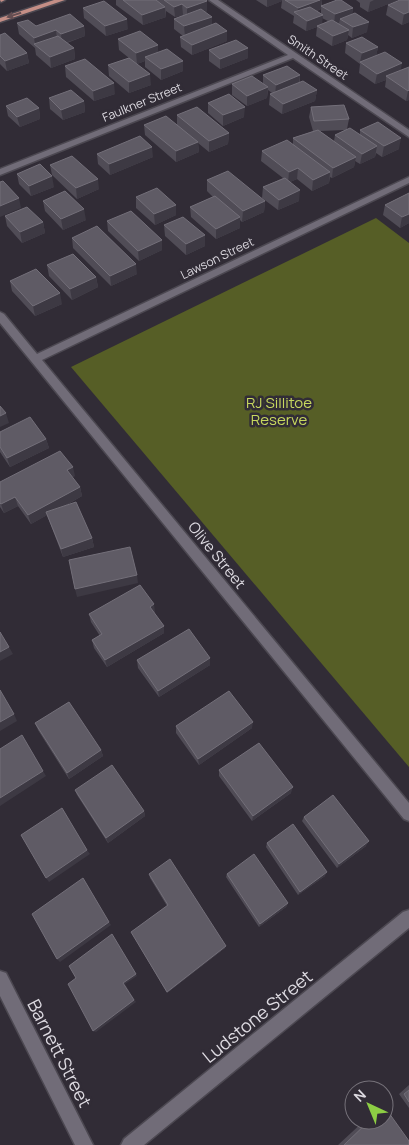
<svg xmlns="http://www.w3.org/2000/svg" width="409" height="1145" font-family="Manrope,sans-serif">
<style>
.green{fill:#565e26}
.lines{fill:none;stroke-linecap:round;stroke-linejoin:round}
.minor-casing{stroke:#4c4851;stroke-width:3}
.major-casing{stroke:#4c4851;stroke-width:3}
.minor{fill:#716c78;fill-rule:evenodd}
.major{fill:#c48e86;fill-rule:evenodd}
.wall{fill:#504c56;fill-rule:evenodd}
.shaded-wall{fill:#3d3943}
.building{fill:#5f5b65;stroke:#736f79}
.oneway{fill:#644e52}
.labels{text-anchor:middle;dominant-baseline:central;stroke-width:5;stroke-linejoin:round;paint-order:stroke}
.far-street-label{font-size:12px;fill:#dddae1;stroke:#312c36}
.park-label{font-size:15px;fill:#c7d85e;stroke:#312c36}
.street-label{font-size:15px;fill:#dddae1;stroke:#312c36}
.near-street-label{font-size:18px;fill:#dddae1;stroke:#312c36}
</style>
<rect width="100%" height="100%" fill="#312c36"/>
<path class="green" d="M376,218l33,25v524l-338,-400z"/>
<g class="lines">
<g class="minor-casing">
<path id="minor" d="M209,0h9l191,130v7l-116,-79 -293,117v-6l288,-114z
M409,177v6l-367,177 367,443v18l-5,-2 -404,-496v-11l4,2 33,40z
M409,910v18l-265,217h-23l3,-6 279,-227z
M0,971l6,2 87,172h-18l-75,-149z"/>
</g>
<g class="major-casing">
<path id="major" d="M0,0h5l-4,2z
M54,0h11l-65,22v-4z"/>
</g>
<use href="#minor" class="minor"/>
<use href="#major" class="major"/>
</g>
<path class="wall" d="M116,0h90l1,1v10l-2,1 7,13 15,6v10l-35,14 -11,-8 -1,-10 3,-1 -9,-7v-10l9,-4 -8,2 -9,-6v6l-23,8 -27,-20z
M256,0h66v6l31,2 -1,6 15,18 -15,6 -4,-3 -1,5 -15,6 -16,-10 1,-9 -11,4 -13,-8 1,-7 -13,-8 1,-7 -15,6zM321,9v5l-4,-3zM322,18l6,3 -6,3z
M356,0h42l-30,12 -8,-5v-4z
M409,0v22l-7,3 -16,-10 2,-10z
M83,8l45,21 -22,7 -22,-18z
M17,23l19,3h48l1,10 -18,7 7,5 1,11 -24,9 -15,-13 -1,-7 -16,-14z
M0,35l27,18 2,10 -22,8 -7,-7z
M118,39l40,13 25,19 -22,9 -16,-13v-6l-8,3 14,21 -22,8 -20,-17 -1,-11 21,-7 -10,-8z
M346,43l32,4 -2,9 25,14 8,-3v33l-3,1 -21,-14 1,-7 -11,4 -16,-11 1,-9 -15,-11z
M248,48v10l-28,11 -11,-8v-11z
M65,66l50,28 -21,7 -28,-24z
M263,75h37v7l17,8 -2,11 -33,13 -13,-9 1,-11 2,-1 -4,-3 -1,8 -20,8 -15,-11v-11h31z
M49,98l35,3 1,11 -22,8 -13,-11z
M208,103l36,14 -21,9 -15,-13z
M6,106l33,2 1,11 -20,8 -12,-11z
M311,107l38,12 -2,10 13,6v-5l39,19 -17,8 -6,-4 -1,4 -15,7 -5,-3 -1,6 -22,11 -2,-1 -1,6 -17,8 -15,-12 -7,3 9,19 -21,9 -16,-12 1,-11 20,-9 -22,-17 1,-10 31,-7v-6l20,-7 -4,-14zM345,130l-10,5 -1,6 -14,-10z
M177,115l52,18 -1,11 -19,8 -11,-9 1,9 -23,10 -31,-27 -1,-10h33z
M97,154l56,3 -43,18 -12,-11z
M50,165l49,24 -22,10 -25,-24z
M17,174l37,13 -23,9 -12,-12z
M207,180l58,21 -1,11 -22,10 -2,-2v8l-24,11 -25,-22 -1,-10 23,-10 -6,-6z
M409,193v30l-9,5 -17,-13 2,-10z
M136,197l40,18 -21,10 -19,-17z
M43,201l43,19 -23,10 -18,-19z
M5,216l38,6 2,11 -23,10 -15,-17z
M107,221l55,19v10l-23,11 -31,-30z
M164,225l41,21 -19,9 -21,-19z
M72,238l65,36 -26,12 -38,-38z
M47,265l49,12 2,10 -26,13 -23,-24z
M10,281l52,23 -27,12 -23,-25z
M0,432l46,7 3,9 -39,19 -10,-15z
M75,476l-3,1 8,10 2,9 -19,11 29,31 2,9 -31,10 -16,-42 -16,9 -13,-18 -14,7 -4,-6v-25z
M155,612l-1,1 10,13v7l-57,34 -13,-19 -2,-8 8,-4 -9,-14 -2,-8z
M137,660l73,5 -51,32 -21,-29z
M35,723l66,27 2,6 -34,23 -31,-49z
M176,726l76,2 -53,37 -23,-32z
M219,770l72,23 -39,28 -33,-45z
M75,790l69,21 1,5 -37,27 -31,-48z
M304,817l62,29 -29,22 -35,-47z
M267,843l58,33 -27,19 -32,-48z
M149,874l76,74 -58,45 -36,-61 36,-26 -17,-28z
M227,874l61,29 -2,4 -27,20 -33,-50z
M409,1085v23l-10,-14z
M365,1120h19l25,25h-71z"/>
<path class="shaded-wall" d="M267,0h15v1l-15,6z
M320,0h2l-1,9 -20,8 -4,-2 1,-7z
M374,0h24l-30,12 2,-10z
M207,1v10l-20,7v-10z
M182,4l1,11 -8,2 -1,-10z
M165,7l1,10 -23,8 -1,-10z
M353,8l-2,10 -11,1 -1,4 -5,2 1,-11z
M409,12v10l-7,3 2,-11z
M323,15l-1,10 -5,1v1l-11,4 1,-10z
M212,17v10l-27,10 -1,-11z
M127,19l1,10 -22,7 -1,-10z
M369,22l-2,10 -15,6 1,-11z
M84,26l1,10 -23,8 -1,-10z
M56,30l1,10 -22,4 -1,-6z
M349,30l-2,10 -15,6 1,-10z
M227,31v10l-35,14v-10z
M158,45v11l-13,1v4l-8,3 -1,-11z
M378,47l-2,10 -16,5 2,-9z
M74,48l1,11 -24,9 -1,-11z
M248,48v10l-28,11v-10z
M27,53l2,10 -22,8 -2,-10z
M183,61v10l-22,9v-11z
M402,63l-2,11 -14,2v4l-11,4 2,-10z
M150,74l1,11 -22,8v-11z
M300,75l-1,10 -24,10 1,-10z
M114,83l1,11 -21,7 -1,-10z
M268,87l-1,11 -20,8v-10z
M317,90l-2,11 -33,13 1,-10z
M409,90v10l-3,1 2,-10z
M84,101l1,11 -22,8 -2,-10z
M245,107l-1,10 -21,9v-11z
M39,108l1,11 -20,8 -3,-10z
M229,133l-1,11 -19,8v-11z
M401,138l-2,11 -17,8 2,-11z
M198,142l1,10 -23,10v-11z
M377,146l-2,11 -15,7 2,-10z
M152,147l1,10 -43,18 -1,-11z
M356,157l-2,10 -22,11 1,-10z
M298,168l-1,11 -9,4 1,-11z
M330,172l-1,11 -17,8 1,-11z
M52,176l2,11 -23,9 -2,-10z
M98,179l1,10 -22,10 -1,-11z
M300,190l-1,11 -21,9 1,-10z
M19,198l2,10 -21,9v-11z
M265,201l-1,11 -22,10 1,-11z
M176,205v10l-21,10 -1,-11z
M84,209l2,11 -23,10 -2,-11z
M409,214v9l-9,5 2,-11z
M240,217v11l-24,11v-10z
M43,222l2,11 -23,10 -2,-11z
M205,235v11l-19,9v-11z
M162,240v10l-23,11 -1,-10z
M136,264l1,10 -26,12 -1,-10z
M96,277l2,10 -26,13 -2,-11z
M60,293l2,11 -27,12 -2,-10z
M6,413l3,10 -9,4v-11z
M46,439l3,9 -39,19 -3,-9z
M73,467l2,9 -6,3 -2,-9z
M80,487l2,9 -51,28 -3,-9z
M15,497l3,9 -14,7 -3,-9z
M92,538l2,9 -31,10 -2,-8z
M137,575l1,8 -61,14 -2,-8z
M154,604l1,8 -4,2 -1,-7z
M164,626v7l-57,34 -2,-7z
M9,647l4,7 -13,7v-9z
M210,658v7l-51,32 -1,-6z
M14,714l3,7 -17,10v-9z
M253,722l-1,6 -53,37 -1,-6z
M101,750l2,6 -34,23 -2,-6z
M43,771l3,5 -46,30v-8z
M293,787l-2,6 -39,28 1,-5z
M144,811l1,5 -37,27 -2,-5z
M369,841l-3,5 -29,22 2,-4z
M87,850l3,4 -41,28 -3,-4z
M327,872l-2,4 -27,19 2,-3z
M83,878l28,47 -51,37 -3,-3z
M288,903l-2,4 -27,20 1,-3z
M114,937l23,39 -12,8 11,18 -40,30 -3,-1 30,-48z
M226,946l-1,2 -58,45v-1z"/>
<path class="building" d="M123,0h33l9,7 -23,8z
M164,0h42l1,1 -20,7 -5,-4 -8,3z
M285,0h35l-22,8z
M337,0h4l12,8 -18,6 -14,-8z
M400,0h9v12l-5,2 -16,-9z
M104,1l23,18 -22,7 -22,-18z
M310,7l13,8 -16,6 -13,-9z
M201,9l11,8 -28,9 -10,-7z
M355,13l14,9 -16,5 -13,-8z
M70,14l14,12 -23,8 -5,-4 -22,8 -17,-15 11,-3 8,6z
M332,20l17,10 -16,6 -16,-10z
M216,23l11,8 -35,14 -12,-8z
M140,31l18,14 -22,8 -18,-14z
M5,33l22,20 -22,8 -5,-5v-21z
M58,36l16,12 -24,9 -16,-13z
M362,37l16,10 -16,6 -16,-10z
M236,40l12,8 -28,11 -11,-9z
M167,49l16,12 -22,8 -16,-12z
M385,52l17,11 -25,11 -17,-12z
M129,58l21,16 -21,8 -21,-17z
M85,59l29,24 -21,8 -28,-25z
M287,66l13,9 -24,10 -13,-10z
M409,67v23l-1,1 -22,-15z
M252,76l16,11 -21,9 -15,-12z
M303,81l14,9 -34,14 -13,-10z
M71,90l13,11 -23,9 -12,-12z
M229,94l16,13 -22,8 -15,-12z
M27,98l12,10 -22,9 -11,-11z
M344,105l5,14 -35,2 -3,-14z
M197,107l32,26 -20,8 -32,-26z
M166,116l32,26 -22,9 -32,-26z
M378,122l23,16 -17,8 -24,-16z
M350,128l27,18 -15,8 -27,-19z
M318,130l38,27 -23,11 -40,-30z
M140,136l12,11 -43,17 -12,-10z
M287,140l43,32 -17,8 -15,-12 -9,4 -27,-21z
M72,156l26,23 -22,9 -26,-23z
M40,164l12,12 -23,10 -12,-12z
M228,171l37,30 -22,10 -36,-31z
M285,178l15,12 -21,10 -16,-13z
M3,181l16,17 -19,8v-24z
M157,188l19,17 -22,9 -18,-17z
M65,191l19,18 -23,10 -18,-18z
M409,193v21l-7,3 -17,-12z
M215,196l25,21 -24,12 -26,-22z
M27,207l16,15 -23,10 -15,-16z
M131,211l31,29 -24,11 -31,-30z
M183,217l22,18 -19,9 -22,-19z
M97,226l39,38 -26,12 -38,-38z
M73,254l23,23 -26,12 -23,-24z
M36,269l24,24 -27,13 -23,-25z
M0,406l6,7 -6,3z
M30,417l16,22 -39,19 -7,-11v-15z
M60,451l13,16 -6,3 13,17 -52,28 -13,-18 -14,7 -1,-1v-21z
M76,502l16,36 -31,11 -15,-37z
M130,547l7,28 -62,14 -6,-29z
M140,585l14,19 -4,3 14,19 -59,34 -13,-20 10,-6 -13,-20z
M189,629l21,29 -52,33 -21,-31z
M0,632l9,15 -9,5z
M0,690l14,24 -14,8z
M229,691l24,31 -55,37 -22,-33z
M69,702l32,48 -34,23 -32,-50z
M22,735l21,36 -43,27v-49z
M259,743l34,44 -40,29 -34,-46z
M112,765l32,46 -38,27 -31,-48z
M333,795l36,46 -30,23 -35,-47z
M62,808l25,42 -41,28 -25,-43z
M293,824l34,48 -27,20 -33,-49z
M254,854l34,49 -28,21 -33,-50z
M170,859l56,87 -59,46 -36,-60 37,-27 -19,-31z
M83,878l26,44 -52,37 -25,-45z
M112,934l24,40 -13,9 11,17 -41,31 -25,-47 8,-6 -7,-12z
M409,1090v12l-5,-8z
M384,1106l25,35v4h-65l26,-25h14z"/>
<defs><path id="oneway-solid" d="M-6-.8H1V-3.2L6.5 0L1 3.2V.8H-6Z" transform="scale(1.25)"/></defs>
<use class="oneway" href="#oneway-solid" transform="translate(14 15) rotate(162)"/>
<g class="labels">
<g class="far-street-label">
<text transform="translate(318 57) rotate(34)">Smith Street</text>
<text transform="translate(142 102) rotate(-22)">Faulkner Street</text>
<text transform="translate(217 258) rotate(-26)">Lawson Street</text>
</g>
<g class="park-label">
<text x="279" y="402">RJ Sillitoe<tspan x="279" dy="17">Reserve</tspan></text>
</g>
<g class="street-label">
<text transform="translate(217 555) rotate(51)">Olive Street</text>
</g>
<g class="near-street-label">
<text transform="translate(257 1016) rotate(-39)">Ludstone Street</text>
<text transform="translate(60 1053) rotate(63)">Barnett Street</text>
</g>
</g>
<g transform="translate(369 1105) rotate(316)"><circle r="24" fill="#312c36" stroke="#76727a"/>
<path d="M0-4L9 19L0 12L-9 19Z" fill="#8dce44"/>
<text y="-8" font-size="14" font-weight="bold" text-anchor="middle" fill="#dddae1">N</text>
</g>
</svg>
